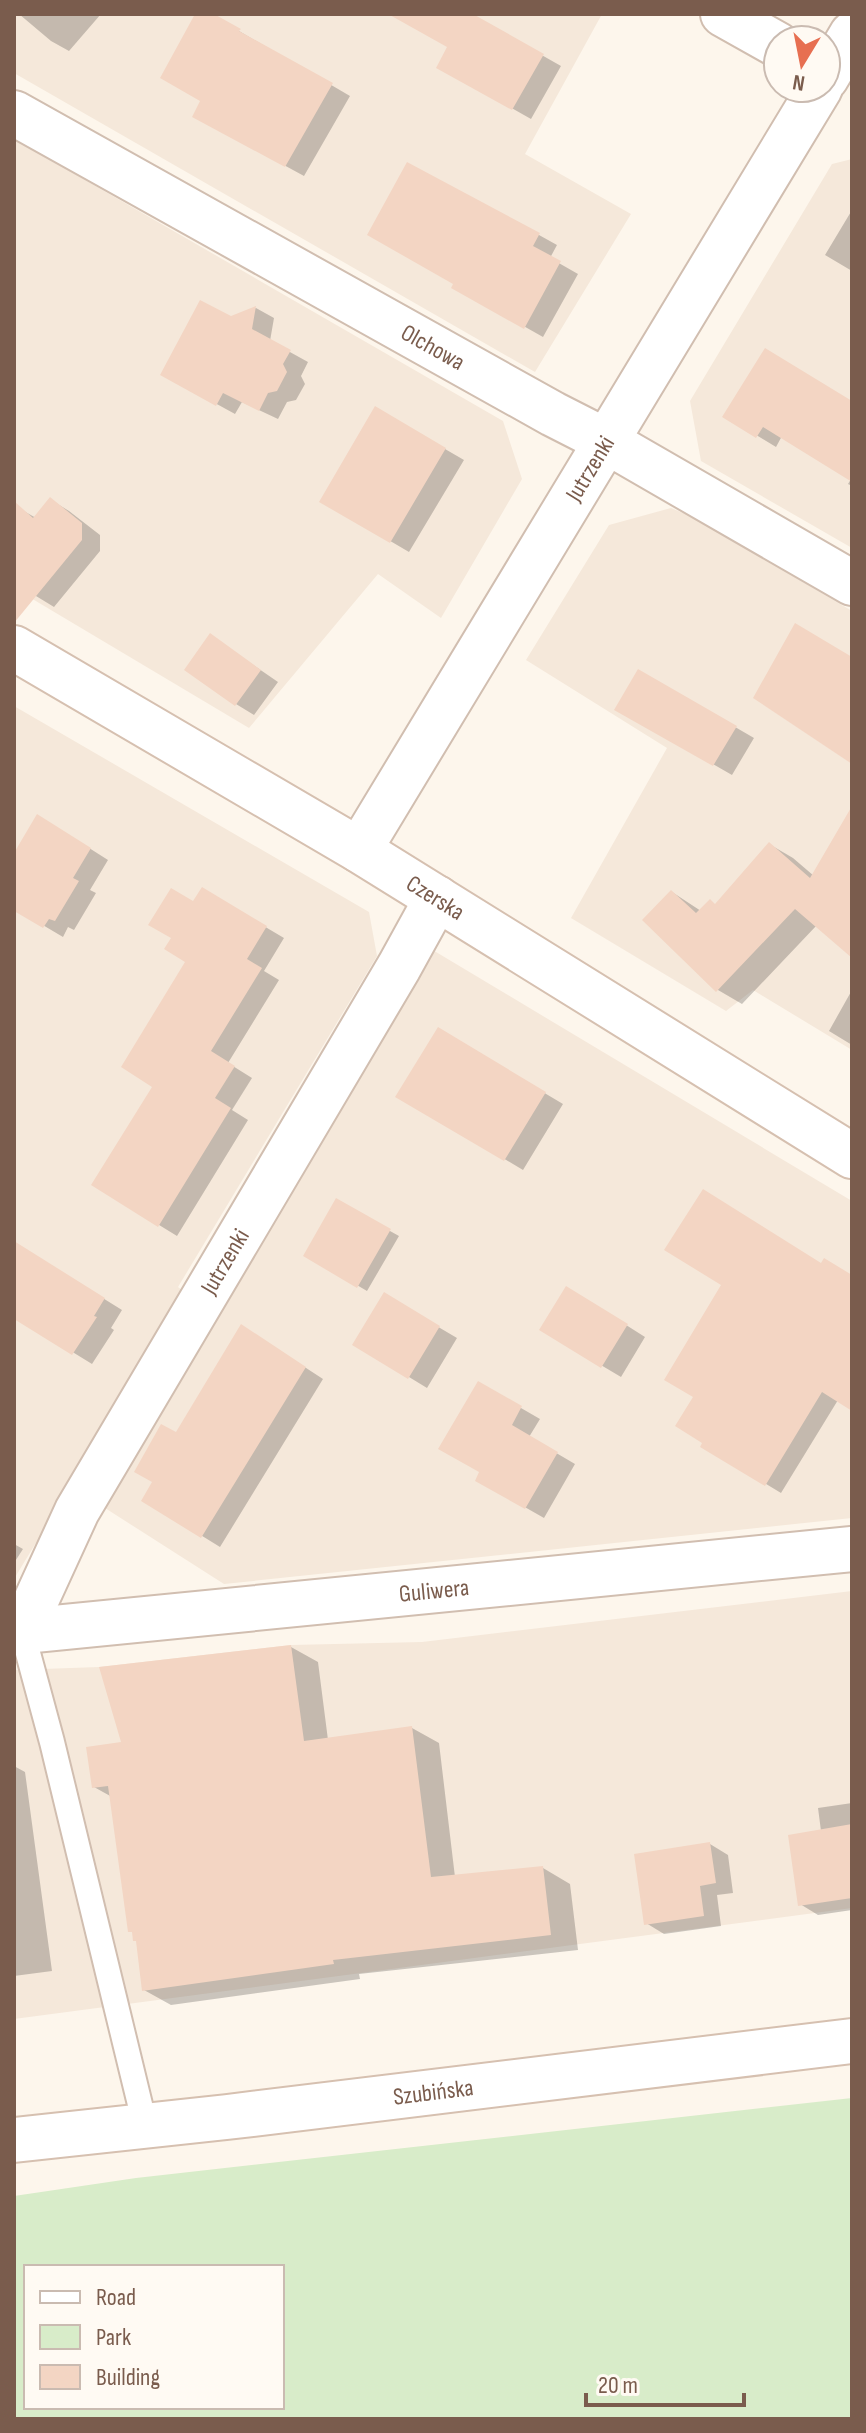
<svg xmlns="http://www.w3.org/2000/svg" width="866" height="2433" font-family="'Sofia Sans Condensed',sans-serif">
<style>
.residential{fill:#f5e8da}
.green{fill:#d8ecc9;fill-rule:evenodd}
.shadow{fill:#0003}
.building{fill:#f3d5c3}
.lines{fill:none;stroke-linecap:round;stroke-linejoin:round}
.lane-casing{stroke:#d1beb0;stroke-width:28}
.street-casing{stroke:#d1beb0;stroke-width:48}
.secondary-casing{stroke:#d6c0b0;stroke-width:48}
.lane{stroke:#fff;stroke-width:24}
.street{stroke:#fff;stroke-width:44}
.secondary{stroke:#fff;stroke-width:44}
.labels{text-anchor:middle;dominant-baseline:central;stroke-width:6;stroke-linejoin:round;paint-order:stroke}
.street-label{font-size:24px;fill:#7a5c4d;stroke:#fffaf3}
</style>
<rect width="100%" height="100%" fill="#fdf6ec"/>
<path class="residential" d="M14,14h588l-77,140 106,60 -96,158 -521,-299z
M14,139l489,282 19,58 -81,139 -63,-44 -129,154 -235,-140z
M852,159v389l-151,-87 -11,-60 142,-237z
M671,508l24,10 157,93v439l-99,-60 -27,21 -155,-93 96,-170 -141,-88 83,-135z
M14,706l355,206 8,44 -199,331 9,7 -173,285z
M431,949l421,252v317l-628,66 -130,-83z
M852,1591v317l-838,111v-349l85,-3 192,-22 131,-3z"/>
<path class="green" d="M852,2098v321h-838v-223l122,-18zM26,2267h256v140h-256z"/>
<path class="shadow" d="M19,14h82l-32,37 -18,-10z
M197,14h13l140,82 -46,80 -92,-50 -9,-26z
M392,14h77l92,52 -30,53 -92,-52 11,-20z
M852,210v61l-27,-16z
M496,211l61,34 -7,13 28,16 -35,63 -89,-50z
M256,308l18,10 -4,23 38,21 -7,14 4,8 -9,16 -9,2 -9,17 -36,-17 -7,12 -73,-40 68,-56z
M376,409l88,51 -55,92 -87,-51z
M852,411v75l-4,-2 3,-5 -69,-43 -6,11 -51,-31z
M51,500l18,11 31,24v16l-46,56 -18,-11 -22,-17v-59l8,-10 14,8z
M211,636l67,46 -24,33 -18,-11z
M639,671l115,67 -22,37 -115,-66z
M852,810v145l-35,-30 -75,79 -24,-14 -46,-98 29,19 15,-6 53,-61 24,14 21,18z
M56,827l52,33 -18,30 6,3 -22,37 -6,-3 -5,10 -49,-29v-51z
M203,890l81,48 -20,33 15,9 -51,83 24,15 -20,32 16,10 -71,116 -83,-51 61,-99 32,-125 7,-58z
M852,990v55l-23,-14z
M439,1030l124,74 -40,66 -125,-74z
M336,1201l63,35 -32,55 -61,-36z
M822,1265l30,12v131l-14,-8 -57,93 -78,-47z
M64,1274l58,36 -11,18 3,2 -22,34 -78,-48z
M384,1295l73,43 -30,50 -72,-44z
M585,1299l60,38 -24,40 -79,-47z
M260,1338l63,41 -103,168 -76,-47 33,-66z
M478,1383l62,36 -11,18 46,27 -31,54 -67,-38 4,-8z
M14,1544l9,5 -9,14z
M291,1647l27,15 10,78 84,-12 27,15 16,134 88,-9 27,16 8,66 -219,24 1,5 -189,26 -27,-15 -6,-49 -4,-8 -4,-2 -18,-134 -18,-10 29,-44z
M14,1766l11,6 27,199 -38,5z
M852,1803v107l-34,5 -18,-11 21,-73 -3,-23z
M710,1844l18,11 5,38 -16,2 4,31 -57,8 -18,-11z"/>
<path class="building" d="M195,14h19l27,15 -2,2 94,52 -48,84 -93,-50 8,-16 -40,-23z
M388,14h85l71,40 -32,56 -76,-42 11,-21z
M407,162l133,71 -7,13 28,15 -37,68 -73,-41 2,-4 -86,-49z
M200,300l31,16 25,-10 -4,23 39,21 -8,14 4,8 -10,19 -9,2 -9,18 -36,-18 -7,13 -56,-31z
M765,348l87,53v81l-89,-55 -7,11 -34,-21z
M375,406l71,42 -56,95 -71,-41z
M50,497l32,26v17l-68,83v-122l19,17z
M795,623l57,34v107l-99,-66z
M210,633l51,37 -26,36 -51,-36z
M638,669l99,57 -24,40 -99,-56z
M852,806v152l-57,-49 -79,83 -74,-72 29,-30 25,23 14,-14 5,5 54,-62 41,36z
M37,814l54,34 -18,30 6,3 -24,40 -6,-2 -6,9 -29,-17v-58z
M202,887l65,39 -20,33 15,9 -51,83 24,15 -20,32 16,10 -73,119 -67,-42 61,-98 -31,-20 64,-105 -21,-13 7,-11 -23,-13 23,-37 22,13z
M438,1027l108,65 -42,69 -109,-64z
M703,1189l118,74 3,-5 28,17v136l-30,-19 -57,94 -65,-39 2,-4 -27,-17 18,-29 -29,-17 57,-95 -57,-35z
M336,1198l55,31 -34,59 -54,-32z
M14,1241l91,57 -11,18 3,1 -25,38 -58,-36z
M566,1286l62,38 -27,44 -62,-38z
M384,1292l56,34 -32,53 -56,-34z
M241,1324l65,43 -105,171 -60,-37 11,-19 -18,-10 27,-48 15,8z
M478,1381l44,25 -10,19 46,27 -33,57 -50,-28 4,-9 -41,-23z
M291,1645l13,96 108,-15 19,151 112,-11 8,69 -218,25 1,4 -192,27 -6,-50h-3l-1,-9h-4l-20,-146 -16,2 -6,-41 35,-5 -22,-75z
M852,1824v74l-54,8 -10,-71z
M710,1842l6,41 -16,3 4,30 -60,9 -10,-71z"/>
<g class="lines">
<g class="lane-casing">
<path id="lane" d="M22,1631l30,111 93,383"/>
</g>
<g class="street-casing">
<g id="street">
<path d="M723,14l55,31"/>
<path d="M826,78l26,-44"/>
<path id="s1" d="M14,113l539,301 53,27 246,142"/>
<path id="s2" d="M359,850l461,-762"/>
<path id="s3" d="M22,1631l55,-120 322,-544 38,-69"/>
<path id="s4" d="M14,1632l838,-83"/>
</g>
</g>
<g class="secondary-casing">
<g id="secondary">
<path id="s5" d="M14,648l345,202 493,306"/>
<path id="s6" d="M14,2140l213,-23 625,-76"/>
</g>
</g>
<use href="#lane" class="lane"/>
<use href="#street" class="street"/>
<use href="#secondary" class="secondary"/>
</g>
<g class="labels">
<g class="street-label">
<text stroke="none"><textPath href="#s1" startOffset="480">Olchowa</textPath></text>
<text stroke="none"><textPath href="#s2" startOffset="446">Jutrzenki</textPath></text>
<text stroke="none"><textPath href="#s5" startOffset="490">Czerska</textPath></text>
<text stroke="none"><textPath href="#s3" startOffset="422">Jutrzenki</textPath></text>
<text stroke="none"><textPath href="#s4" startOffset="422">Guliwera</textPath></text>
<text stroke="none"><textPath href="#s6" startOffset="422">Szubińska</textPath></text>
</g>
</g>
<rect width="866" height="2433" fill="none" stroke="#7a5c4d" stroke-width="32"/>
<rect x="24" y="2265" width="260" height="144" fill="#fffaf3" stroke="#cabbb1" stroke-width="2"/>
<rect x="40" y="2291" width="40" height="12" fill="#ffffff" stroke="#cabbb1" stroke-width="2"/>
<text x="96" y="2305" font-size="24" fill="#7a5c4d">Road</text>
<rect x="40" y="2325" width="40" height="24" fill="#d8ecc9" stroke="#cabbb1" stroke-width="2"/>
<text x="96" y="2345" font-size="24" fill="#7a5c4d">Park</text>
<rect x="40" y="2365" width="40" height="24" fill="#f3d5c3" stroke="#cabbb1" stroke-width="2"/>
<text x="96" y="2385" font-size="24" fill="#7a5c4d">Building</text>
<g transform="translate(802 64) rotate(190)"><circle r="38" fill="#fffaf3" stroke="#cabbb1" stroke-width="2"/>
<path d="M0-6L14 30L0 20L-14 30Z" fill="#e76f51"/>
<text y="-12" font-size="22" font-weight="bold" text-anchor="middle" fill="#7a5c4d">N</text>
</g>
<path d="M586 2393v12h158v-12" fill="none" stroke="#7a5c4d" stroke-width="4"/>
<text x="598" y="2393" font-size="24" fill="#7a5c4d" stroke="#fffaf3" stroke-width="6" paint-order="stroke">20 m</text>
</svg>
